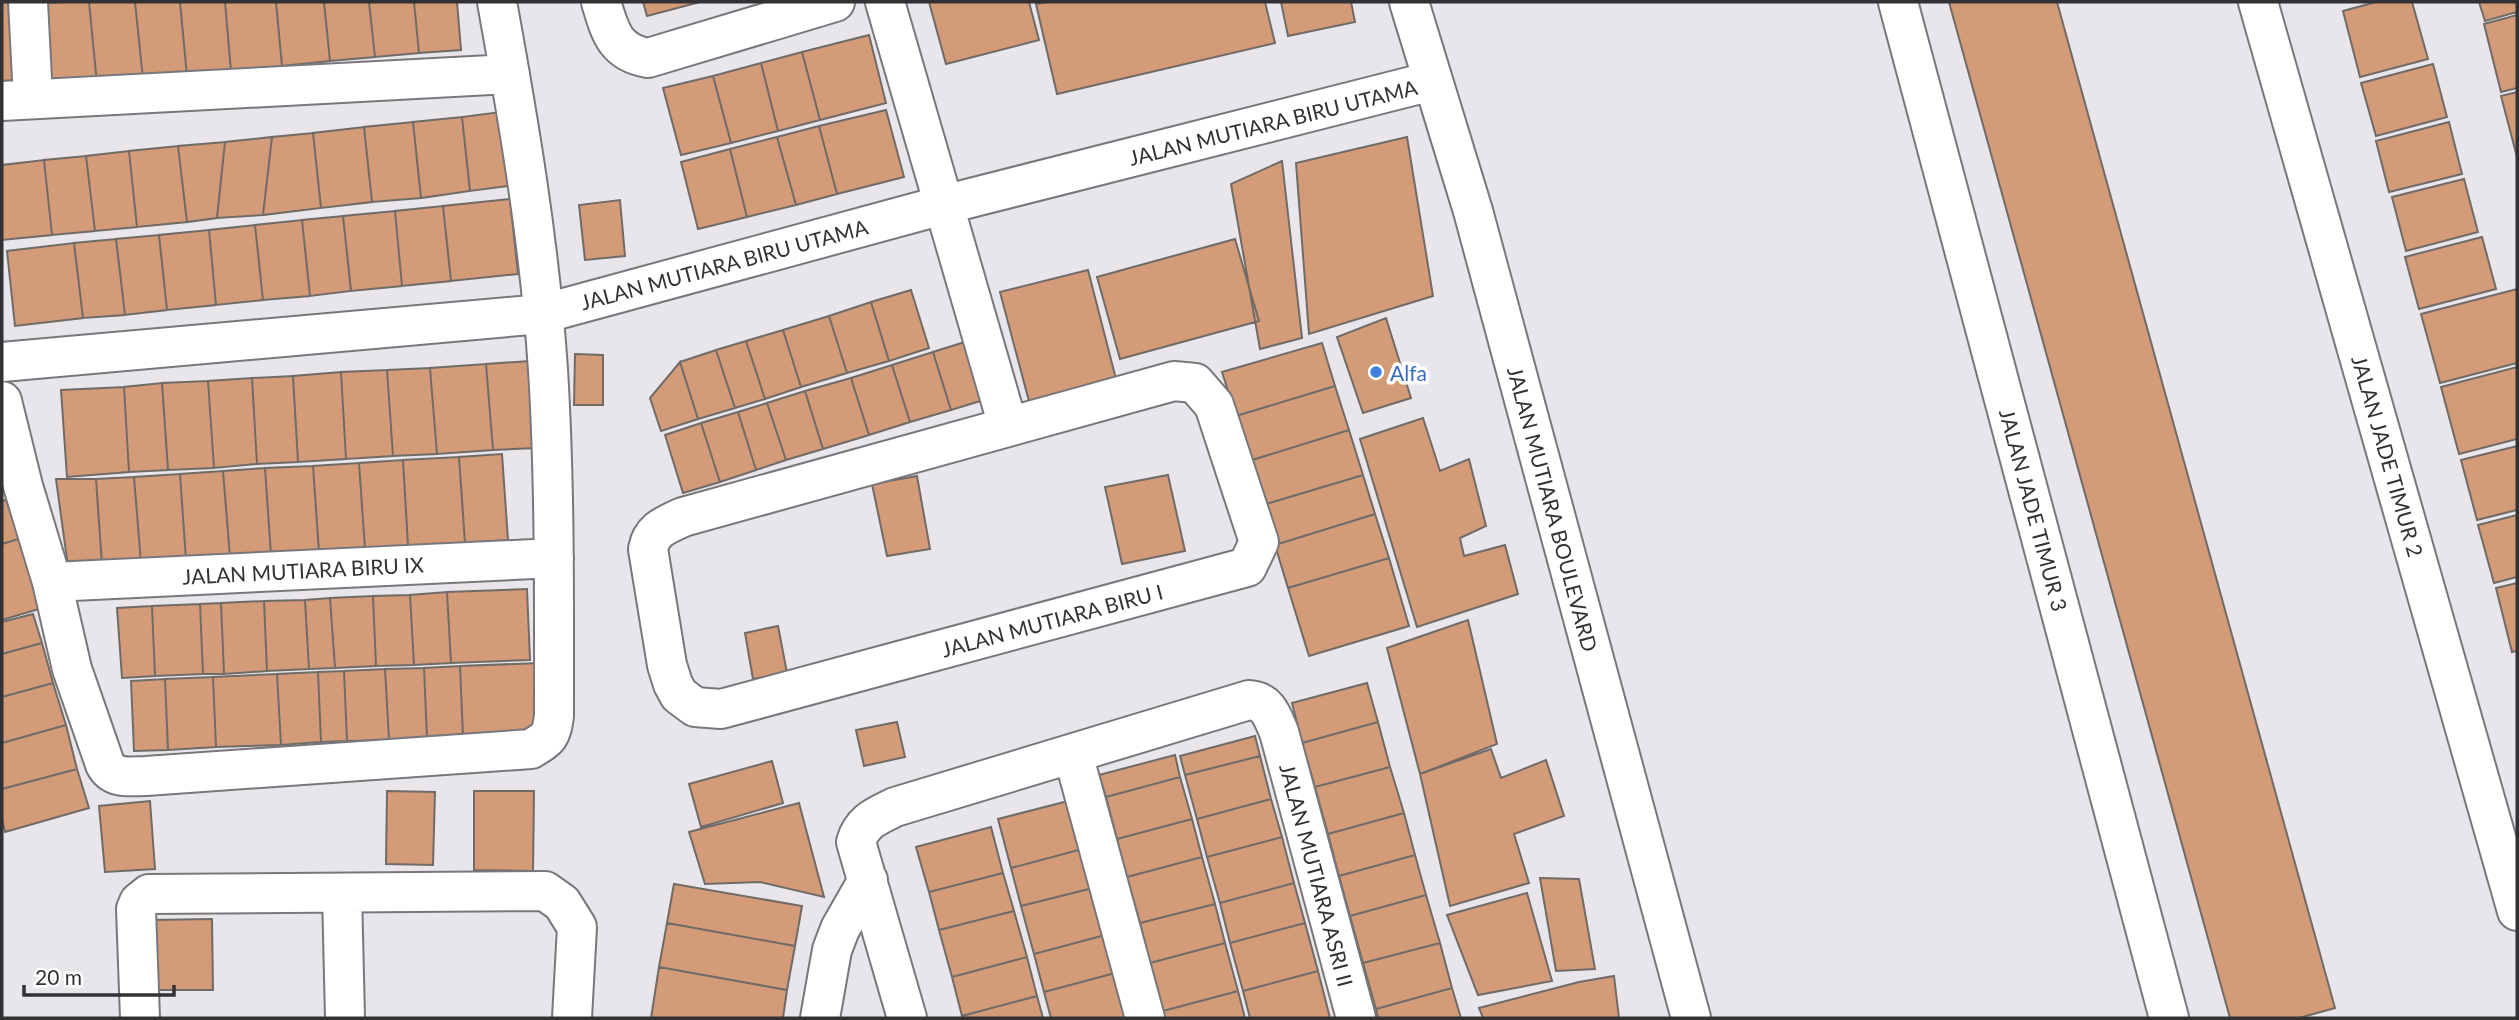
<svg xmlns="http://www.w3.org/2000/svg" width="2519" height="1020" font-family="Lato,sans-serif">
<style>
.building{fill:#d49b78;stroke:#706b67;stroke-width:2}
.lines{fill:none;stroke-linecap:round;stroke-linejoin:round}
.minor-casing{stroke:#79777c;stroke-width:42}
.minor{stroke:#fff;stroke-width:38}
.shop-dot{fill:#3f7fe0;stroke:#fff;stroke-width:2.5}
.labels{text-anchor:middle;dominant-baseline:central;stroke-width:7;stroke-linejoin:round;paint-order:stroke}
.street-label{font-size:21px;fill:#323234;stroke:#fff}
.shop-label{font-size:21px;fill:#366cbe;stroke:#fff;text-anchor:start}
</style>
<rect width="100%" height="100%" fill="#e8e5eb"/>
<path class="building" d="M2,2h14l5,78 -19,1z
M62,2h27l8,82 -49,5 -8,-85z
M89,2h46l8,77 -46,5z
M135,2h45l7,74 -44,3z
M180,2h45l6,69 -44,5z
M225,2h51l6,64 -51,5z
M276,2h48l6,59 -48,5z
M324,2h45l6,55 -45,4z
M369,2h45l5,51 -44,4z
M414,2h43l4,48 -42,3z
M643,2h57l-53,14z
M929,2h100l10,38 -93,24z
M1047,2h218l10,41 -218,51 -21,-90z
M1281,2h70l4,20 -67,14z
M1949,2h108l278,1006 -36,10h-69z
M2376,2h36l16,57 -68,18 -17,-66z
M2479,2h38v10l-32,9z
M2517,15v73l-16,4 -17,-68z
M869,35l17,68 -66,17 -18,-68z
M802,52l18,68 -42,11 -17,-68z
M761,63l17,68 -47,12 -18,-67z
M2433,64l14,53 -71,19 -15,-53z
M713,76l18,67 -50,12 -18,-67z
M2517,92v65l-16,-61z
M886,110l18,67 -67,17 -18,-68z
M508,111l8,74 -46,6 -8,-74z
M462,117l8,74 -49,7 -8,-76z
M413,122l8,76 -49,4 -8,-75z
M2449,122l13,52 -73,18 -13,-51z
M819,126l18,68 -41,11 -19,-68z
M364,127l8,75 -51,6 -8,-75z
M313,133l8,75 -58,7 9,-78z
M272,137l-9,78 -46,3 8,-76z
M777,137l19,68 -49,12 -17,-68z
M1407,137l26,159 -124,38 -13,-171z
M225,142l-8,76 -30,4 -9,-76z
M178,146l9,76 -50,5 -8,-76z
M730,149l17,68 -49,12 -17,-67z
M129,151l8,76 -42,4 -9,-75z
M86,156l9,75 -43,4 -8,-75z
M44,160l8,75 -50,5v-75z
M1282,161l20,177 -42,11 -29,-165z
M2464,179l14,53 -72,19 -14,-54z
M510,199l8,75 -67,7 -8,-75z
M620,200l5,56 -40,4 -6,-55z
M443,206l8,75 -49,5 -7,-75z
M395,211l7,75 -51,5 -8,-75z
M343,216l8,75 -41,5 -8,-76z
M302,220l8,76 -47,4 -8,-75z
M255,225l8,75 -47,5 -7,-75z
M209,230l7,75 -49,5 -8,-75z
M159,235l8,75 -42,5 -9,-76z
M2482,237l14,52 -77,20 -14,-52z
M116,239l9,76 -42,3 -9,-75z
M1235,239l24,82 -139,38 -23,-82z
M74,243l9,75 -68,8 -8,-75z
M1088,270l29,113 -87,22 -30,-113z
M2517,289v74l-77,20 -19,-69z
M911,290l18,58 -40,13 -18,-59z
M871,302l18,59 -42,12 -18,-57z
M829,316l18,57 -46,14 -18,-57z
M1386,318l25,80 -48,15 -26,-76z
M783,330l18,57 -36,12 -19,-58z
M971,340l19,58 -39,12 -18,-58z
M746,341l19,58 -30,9 -19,-58z
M1322,343l13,43 -99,30 -14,-44z
M716,350l19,58 -37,11 -18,-57z
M933,352l18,58 -41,12 -18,-57z
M575,354l28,1v50h-29z
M530,361l6,87 -43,2 -7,-86z
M680,362l18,57 -37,12 -11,-33z
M486,364l7,86 -56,4 -7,-86z
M892,365l18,57 -41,13 -18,-57z
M2517,367v72l-58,15 -18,-67z
M430,368l7,86 -44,2 -6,-86z
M387,370l6,86 -47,3 -5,-87z
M341,372l5,87 -48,3 -5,-86z
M293,376l5,86 -41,2 -5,-86z
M252,378l5,86 -43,4 -6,-87z
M851,378l18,57 -46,14 -18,-58z
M208,381l6,87 -46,2 -6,-87z
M162,383l6,87 -39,2 -5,-85z
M1335,386l14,44 -100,31 -13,-45z
M124,387l5,85 -62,5 -6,-87z
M805,391l18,58 -37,11 -19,-57z
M767,403l19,57 -30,10 -18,-58z
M738,412l18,58 -36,12 -19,-59z
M1423,418l17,53 29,-12 17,67 -26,12 4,18 41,-11 13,49 -101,33 -57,-188z
M701,423l19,59 -37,11 -18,-58z
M1349,430l14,45 -100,30 -14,-44z
M2517,446v64l-40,10 -16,-60z
M502,454l6,86 -43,3 -6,-86z
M459,457l6,86 -57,3 -5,-86z
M403,460l5,86 -43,3 -6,-86z
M359,463l6,86 -46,3 -6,-86z
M313,466l6,86 -48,3 -6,-87z
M265,468l6,87 -41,2 -7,-86z
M223,471l7,86 -44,3 -6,-86z
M180,474l6,86 -45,3 -7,-86z
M1168,475l17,76 -63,13 -17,-77z
M1363,475l12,39 -100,31 -12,-40z
M917,476l13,73 -43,7 -15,-72z
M134,477l7,86 -39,2 -6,-86z
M56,479h40l6,86 -34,2z
M16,497l12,39 -26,8v-43z
M1375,514l14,44 -101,30 -13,-43z
M2517,515v62l-23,6 -16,-58z
M28,536l21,70 -47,14v-76z
M1389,558l20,68 -100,30 -21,-68z
M2517,583v68l-5,1 -16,-64z
M527,589l3,71 -79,3 -4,-71z
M447,592l4,71 -37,2 -4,-70z
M410,595l4,70 -38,1 -3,-70z
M373,596l3,70 -41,2 -5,-70z
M330,598l5,70 -26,1 -4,-69z
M305,600l4,69 -42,2 -3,-70z
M264,601l3,70 -43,3 -3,-71z
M221,603l3,71h-21l-3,-70z
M200,604l3,70 -48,2 -3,-70z
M152,606l3,70 -33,2 -5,-70z
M33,614l9,29 -40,11v-32z
M1468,620l29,124 -77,30 -33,-126z
M778,626l9,47 -34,6 -8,-46z
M42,643l11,40 -51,14v-43z
M540,663l4,69 -81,4 -3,-70z
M460,666l3,70 -36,2 -3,-70z
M424,668l3,70 -38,2 -4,-71z
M385,669l4,71 -42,1 -3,-70z
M344,671l3,70 -26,1 -3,-70z
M318,672l3,70 -40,3 -4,-71z
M277,674l4,71 -65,2 -3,-70z
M213,677l3,70 -48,3 -3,-71z
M165,679l3,71 -34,1 -3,-70z
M53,683l13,42 -64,18v-46z
M1367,683l11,39 -76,21 -10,-40z
M897,722l8,35 -41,9 -8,-36z
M1378,722l12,45 -75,20 -13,-44z
M66,725l11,44 -75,20v-46z
M1255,736l5,20 -75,19 -5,-19z
M1491,749l10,29 45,-18 18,56 -50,18 15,49 -79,23 -30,-132z
M1175,755l5,22 -74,20 -7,-22z
M1260,756l11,43 -74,20 -12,-44z
M772,761l11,42 -82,24 -12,-43z
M1390,767l14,46 -76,21 -13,-47z
M77,769l12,39 -84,24 -3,-13v-30z
M1180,777l12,42 -75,20 -11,-42z
M387,791l48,1 -2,73 -47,-1z
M474,791h60l-1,80 -59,-1z
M1271,799l11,38 -75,20 -10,-38z
M1072,800l14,48 -75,20 -13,-49z
M150,801l5,68 -50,3 -6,-66z
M799,803l25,94 -64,-15 -55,2 -16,-52z
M1404,813l11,42 -76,21 -11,-42z
M1192,819l10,38 -75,20 -10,-38z
M991,827l12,46 -74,19 -13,-45z
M1282,837l12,46 -74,20 -13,-46z
M1086,848l11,39 -76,19 -10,-38z
M1415,855l11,40 -76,21 -11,-40z
M1202,857l13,47 -75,19 -13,-46z
M1003,873l11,38 -75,19 -10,-38z
M1540,878l39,1 16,90 -39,2z
M1294,883l11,40 -75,20 -10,-40z
M674,884l128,22 -7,40 -128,-23z
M1097,887l12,47 -75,20 -13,-48z
M1527,893l25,88 -74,14 -31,-80z
M1426,895l14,48 -77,20 -13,-47z
M1215,904l10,39 -75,20 -10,-40z
M1014,911l13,46 -75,20 -13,-47z
M212,919l1,71h-60l-2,-70z
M667,923l128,23 -8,44 -128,-23z
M1305,923l13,48 -75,20 -13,-48z
M1109,934l10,38 -75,20 -10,-38z
M1225,943l13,48 -75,20 -13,-48z
M1440,943l12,45 -76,21 -13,-46z
M1027,957l10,39 -75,20 -10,-39z
M659,967l128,23 -4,28h-132z
M1318,971l12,47h-80l-7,-27z
M1119,972l13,46h-81l-7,-26z
M1614,976l5,42h-136l-4,-10 100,-26z
M1452,988l9,30h-83l-2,-9z
M1238,991l7,27h-80l-2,-7z
M1037,996l6,22h-80l-1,-2z"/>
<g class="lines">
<g class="minor-casing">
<path id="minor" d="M28,2l5,96
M601,2c9,29 13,50 47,56l187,-56
M885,2l123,424
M1409,2l64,209 218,807
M1898,2l271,1016
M2258,2l259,909
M2,101l508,-27
M2,362l540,-48 401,-109 489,-124
M1174,381l21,2 19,22 45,137 -12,25 -526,142 -26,-2 -16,-12 -6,-11 -6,-19 -19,-116c4,-20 18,-24 35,-32z
M2,401l21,85 29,96 20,87 33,95c8,16 26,12 41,12l385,-27c18,-11 20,-12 23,-33 0,-115 1,-231 -6,-346 -8,-123 -29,-247 -51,-368
M52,582l502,-24
M1073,754l72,264
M342,893l3,125
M140,1018l-4,-109 3,-7 10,-8 396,-3 17,12 15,24 -5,91
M820,1018l12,-68 8,-21 28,-49
M907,1018l-51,-176c6,-21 21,-26 39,-35l354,-107c19,1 23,16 30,32l77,286"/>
</g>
<use href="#minor" class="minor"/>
</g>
<circle class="shop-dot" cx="1376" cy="372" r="7"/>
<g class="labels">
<g class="street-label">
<text transform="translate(1273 122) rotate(-14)">JALAN MUTIARA BIRU UTAMA</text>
<text transform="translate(724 264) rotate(-15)">JALAN MUTIARA BIRU UTAMA</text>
<text transform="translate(2388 456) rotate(74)">JALAN JADE TIMUR 2</text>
<text transform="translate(1553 509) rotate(75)">JALAN MUTIARA BOULEVARD</text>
<text transform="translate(2034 510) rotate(75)">JALAN JADE TIMUR 3</text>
<text transform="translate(303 570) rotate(-3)">JALAN MUTIARA BIRU IX</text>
<text transform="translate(1052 620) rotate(-15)">JALAN MUTIARA BIRU I</text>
<text transform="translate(1317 875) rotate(75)">JALAN MUTIARA ASRI II</text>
</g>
<g class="shop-label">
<text x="1390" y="372">Alfa</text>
</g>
</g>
<rect width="2519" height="1020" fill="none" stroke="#323234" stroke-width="7"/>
<path d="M24 985v10h150v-10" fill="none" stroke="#323234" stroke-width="3.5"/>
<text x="35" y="985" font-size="21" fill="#323234" stroke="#ffffff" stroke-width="5" paint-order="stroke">20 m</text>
</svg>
